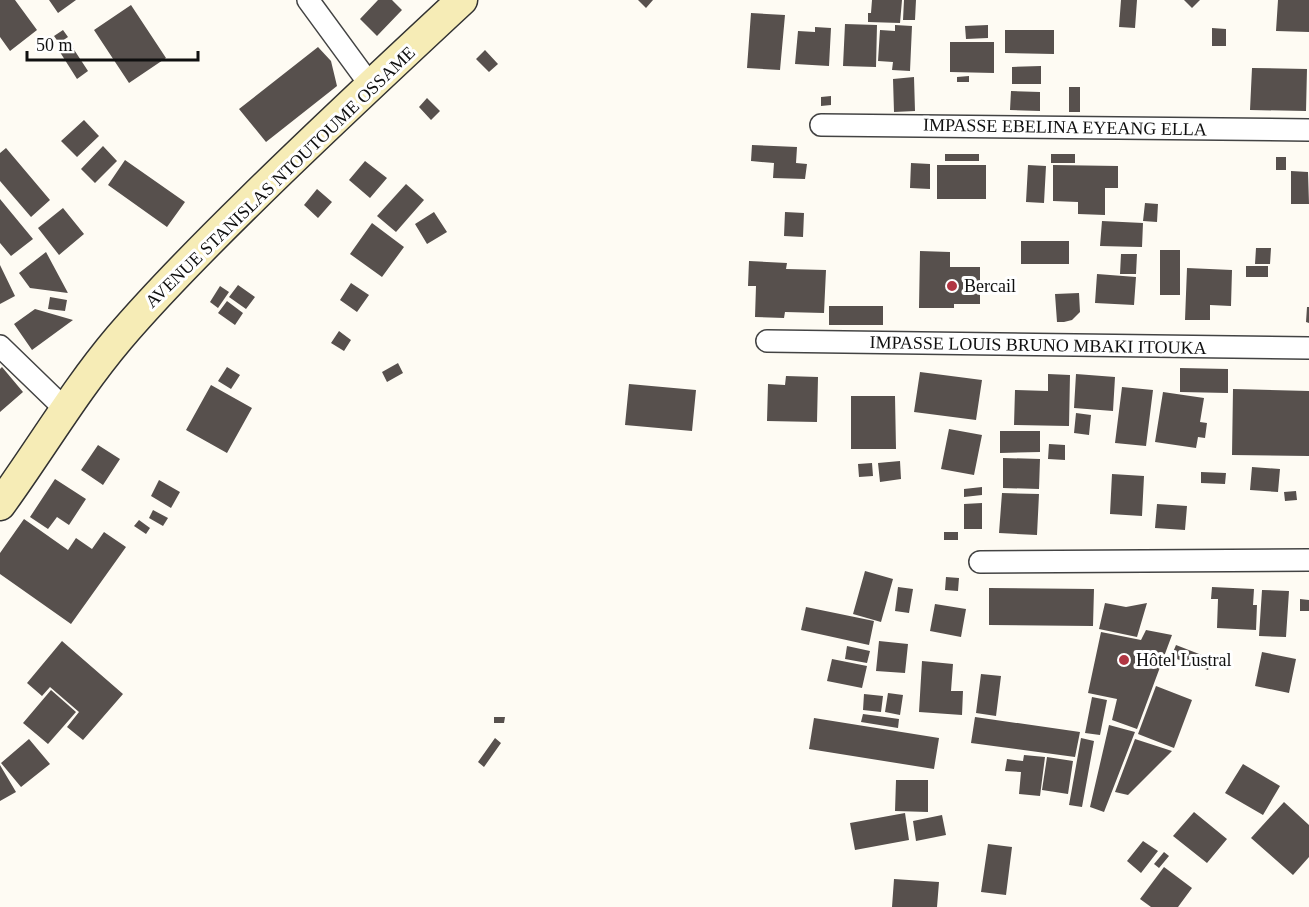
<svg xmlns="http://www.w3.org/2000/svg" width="1309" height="907" font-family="'Times New Roman',serif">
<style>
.building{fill:#57504d}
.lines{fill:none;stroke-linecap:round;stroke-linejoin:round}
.street-casing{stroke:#434343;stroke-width:24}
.secondary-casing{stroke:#323232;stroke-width:33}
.street{stroke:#fff;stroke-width:21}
.secondary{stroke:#f6ecb6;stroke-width:30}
.poi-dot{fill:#b13643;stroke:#fff;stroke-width:2}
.labels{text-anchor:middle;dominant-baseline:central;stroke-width:6;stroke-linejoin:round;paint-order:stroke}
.street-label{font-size:18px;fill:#101010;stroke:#fff}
.poi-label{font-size:18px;fill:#101010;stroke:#fff;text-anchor:start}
</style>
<rect width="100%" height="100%" fill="#fefbf3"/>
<path class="building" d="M0,0h15l22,30 -27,21 -10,-14z
M49,0h27l-18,13z
M378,0h14l10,10 -25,26 -17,-17z
M638,0h15l-7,8z
M872,0h30l-2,23 -32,-1v-9h3z
M904,0h12l-1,20h-12z
M1121,0h16l-2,28 -16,-1z
M1184,0h16l-8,8z
M1278,0h31v32l-33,-1z
M131,5l35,53 -37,25 -35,-53z
M751,13l34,2 -5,55 -33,-2z
M845,24l32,1 -1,42 -33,-1z
M895,25l17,1 -2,45 -18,-1 1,-8 -15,-1 2,-31 15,1z
M988,25v13l-22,1 -1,-13z
M815,27l16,1 -2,38 -34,-2 3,-33 17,1z
M1212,28l14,1v17h-14z
M63,30l5,7 -9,6 -5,-7z
M1005,30h49v24l-49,-1z
M69,42l19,29 -11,8 -19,-30z
M950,42h44v31l-44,-1z
M318,47l13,14 6,25 -71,56 -27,-33z
M485,50l13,14 -9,8 -13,-13z
M1041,66v18h-29v-17z
M1252,68l55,1 -1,42 -56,-1z
M969,76v6h-12v-5z
M914,77l1,34 -21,1 -1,-33z
M1069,87h11v25h-11z
M1011,91l29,1v19l-30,-1z
M831,96v9l-10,1v-9z
M427,98l13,13 -9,9 -12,-13z
M84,120l15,16 -22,21 -16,-16z
M752,145l45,2 -1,16 11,1 -2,15 -32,-1 1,-15 -23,-2z
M103,146l14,15 -22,22 -14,-14z
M6,148l44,52 -19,17 -31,-36v-28z
M945,154h34v7h-34z
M1051,154h24v9h-24z
M1276,157h10v13h-10z
M125,160l60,42 -18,25 -59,-42z
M365,161l22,17 -17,20 -21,-18z
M911,163l19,1v25l-20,-1z
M937,165h49v34h-49z
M1028,165l18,1 -2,37 -18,-1z
M1053,165l65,1v22h-13v27l-27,-1v-12l-25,-1z
M1291,171l17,1 1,32h-18z
M406,184l18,16 -28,32 -19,-16z
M317,189l15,13 -14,16 -14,-13z
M0,199l33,40 -22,17 -11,-13z
M1145,203l13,1 -1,18 -14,-1z
M63,208l21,26 -25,21 -21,-27z
M434,212l13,20 -20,12 -12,-20z
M785,212l19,1 -1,24 -19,-1z
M1102,221l41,2 -1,24 -42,-1z
M372,223l32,24 -22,30 -32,-23z
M1021,241h48v23h-48z
M1256,248h15l-1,16h-15z
M1160,250h20v45h-20z
M920,251l30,1v15h30v37h-26v4h-35z
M46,252l22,41 -38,-5 -11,-15z
M1121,254h16l-1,20h-16z
M749,261l38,2 -1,6 40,1 -2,43 -39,-1 -1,6 -29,-1 1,-31h-8z
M0,265l15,31 -15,8z
M1246,266h22v11h-22z
M1187,268l45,2 -1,36 -21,-1v15h-25z
M1097,274l39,3 -2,28 -39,-2z
M351,283l18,12 -12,17 -17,-12z
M238,285l17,12 -9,12 -17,-12z
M220,286l9,6 -11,16 -8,-6z
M1079,293l1,19 -8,8 -8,2h-7l-2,-28z
M50,297l17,3 -2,11 -17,-2z
M227,301l16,12 -8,12 -17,-12z
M829,306h54v19h-54z
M1307,307h2v16l-3,-1z
M35,309l38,11 -41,30 -18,-26z
M339,331l12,9 -7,11 -13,-8z
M398,363l5,10 -16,9 -5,-10z
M2,367l21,25 -23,20v-43z
M227,367l13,8 -9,14 -13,-8z
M1180,368l48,1v24l-48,-1z
M920,372l62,8 -6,40 -62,-8z
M1048,374l22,1 -1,51 -55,-1 1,-35 33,1z
M1076,374l39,3 -2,34 -39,-3z
M786,376l32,1 -1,45 -50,-1 1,-37 17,1z
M629,384l67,6 -4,41 -67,-6z
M211,385l41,23 -25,45 -41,-23z
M1122,387l31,3 -7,56 -31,-3z
M1233,389l76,2v65l-77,-1z
M1163,392l41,6 -4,24 7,1 -2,15 -7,-1 -2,11 -41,-6z
M851,396h44l1,53h-45z
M1076,413l15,2 -2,20 -15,-2z
M949,429l33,6 -8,40 -33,-6z
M1000,431h40v21l-40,1z
M1049,444l16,1v15l-17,-1z
M98,445l22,14 -17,26 -22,-15z
M1003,458l37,1 -1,30 -36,-1z
M900,461l1,18 -21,3 -2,-19z
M872,463l1,13 -14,1 -1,-13z
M1252,467l28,2 -2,23 -28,-2z
M1201,472l25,1 -1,11 -24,-1z
M1112,474l32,2 -2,40 -32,-2z
M55,479l31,20 -17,26 -12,-8 -9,12 -18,-12z
M159,480l21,12 -9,16 -20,-12z
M982,487v8l-18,2v-8z
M1296,491l1,9 -12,1 -1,-9z
M1002,493l37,1 -2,41 -38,-2z
M982,503v26h-18v-25z
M1157,504l30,2 -2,24 -30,-2z
M153,510l15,8 -5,8 -14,-8z
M24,519l44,31 8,-12 16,11 12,-17 22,15 -55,77 -71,-50v-21z
M139,520l11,8 -4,6 -12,-8z
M944,532h14v8h-14z
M865,571l28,8 -12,43 -28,-8z
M946,577l13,1 -1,13 -13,-1z
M898,587l15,2 -4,24 -14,-2z
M1212,587l42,2 -1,16h4l-1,25 -39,-2 1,-29h-7z
M989,588l105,1 -1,37 -104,-1z
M1262,590l27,1 -3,46 -27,-1z
M1300,599l9,1v11h-9z
M1105,603l21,4 21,-4 -10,34 -38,-8z
M935,604l31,5 -5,28 -31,-6z
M806,607l68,14 -5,24 -68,-15z
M1146,630l26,5 -35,94 -25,-9 5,-21 -29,-6 13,-61 40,8z
M62,641l61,53 -40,46 -16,-13 12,-15 -29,-25 -8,9 -15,-13z
M879,641l29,3 -3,29 -29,-2z
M1176,645l36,14 -4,11 -37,-13z
M847,646l23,5 -3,12 -22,-4z
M1262,652l34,7 -7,34 -34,-7z
M832,659l35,7 -5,22 -35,-7z
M922,661l31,3 -2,27h12l-1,24 -43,-3z
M981,674l20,2 -5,40 -20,-3z
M1156,686l36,14 -18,48 -36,-14z
M51,690l25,22 -28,32 -25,-21z
M888,693l15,2 -3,20 -15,-3z
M864,694l19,2 -2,16 -18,-2z
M1092,697l15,3 -7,35 -15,-2z
M863,714l36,5 -1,9 -37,-6z
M494,717h11l-1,6h-10z
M975,717l105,15 -5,25 -104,-14z
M814,718l125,20 -5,31 -125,-20z
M1109,725l26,7 -31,80 -14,-5z
M495,738l6,5 -17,24 -6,-5z
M1081,738l13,3 -12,66 -13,-2z
M29,739l21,25 -29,23 -20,-24z
M1135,739l37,12 -44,44 -13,-3z
M1024,755l21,2 -5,39 -21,-2 2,-22 -16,-1 2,-12 16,2z
M1047,757l26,4 -5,33 -26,-4z
M1243,764l37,22 -17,29 -38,-22z
M0,765l16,27 -16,9z
M896,780h32v32l-33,-1z
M1284,802l25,23v32l-16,18 -42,-37z
M1194,812l33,27 -20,24 -34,-27z
M905,813l4,27 -54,10 -5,-27z
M942,815l4,20 -30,6 -3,-20z
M1143,841l15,10 -17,22 -14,-12z
M988,844l24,3 -6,48 -25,-3z
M1164,852l5,4 -10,12 -5,-4z
M1164,867l28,21 -14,19h-27l-11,-8z
M894,879l45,3 -2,25h-45z"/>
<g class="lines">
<g class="street-casing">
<path id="street" d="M308,0l63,86
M821,125l488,5
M767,341l542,7
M0,346l66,64
M980,562l329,-2"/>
</g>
<g class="secondary-casing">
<path id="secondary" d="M0,505c40,-55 75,-115 119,-167 41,-48 86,-93 132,-138 69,-68 140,-134 211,-200"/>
</g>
<use href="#street" class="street"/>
<use href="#secondary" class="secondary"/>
</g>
<g class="poi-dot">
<circle cx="952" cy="286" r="6"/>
<circle cx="1124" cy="660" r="6"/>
</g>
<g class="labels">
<g class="street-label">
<text transform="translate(1065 127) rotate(1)">IMPASSE EBELINA EYEANG ELLA</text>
<text transform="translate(280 177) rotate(-44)">AVENUE STANISLAS NTOUTOUME OSSAME</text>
<text transform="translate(1038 345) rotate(1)">IMPASSE LOUIS BRUNO MBAKI ITOUKA</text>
</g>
<g class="poi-label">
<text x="964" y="286">Bercail</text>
<text x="1136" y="660">Hôtel Lustral</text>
</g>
</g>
<path d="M27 51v9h171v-9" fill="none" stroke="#101010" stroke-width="3"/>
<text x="36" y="51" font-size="18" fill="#101010" stroke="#ffffff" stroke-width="4.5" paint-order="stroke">50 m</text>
</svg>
